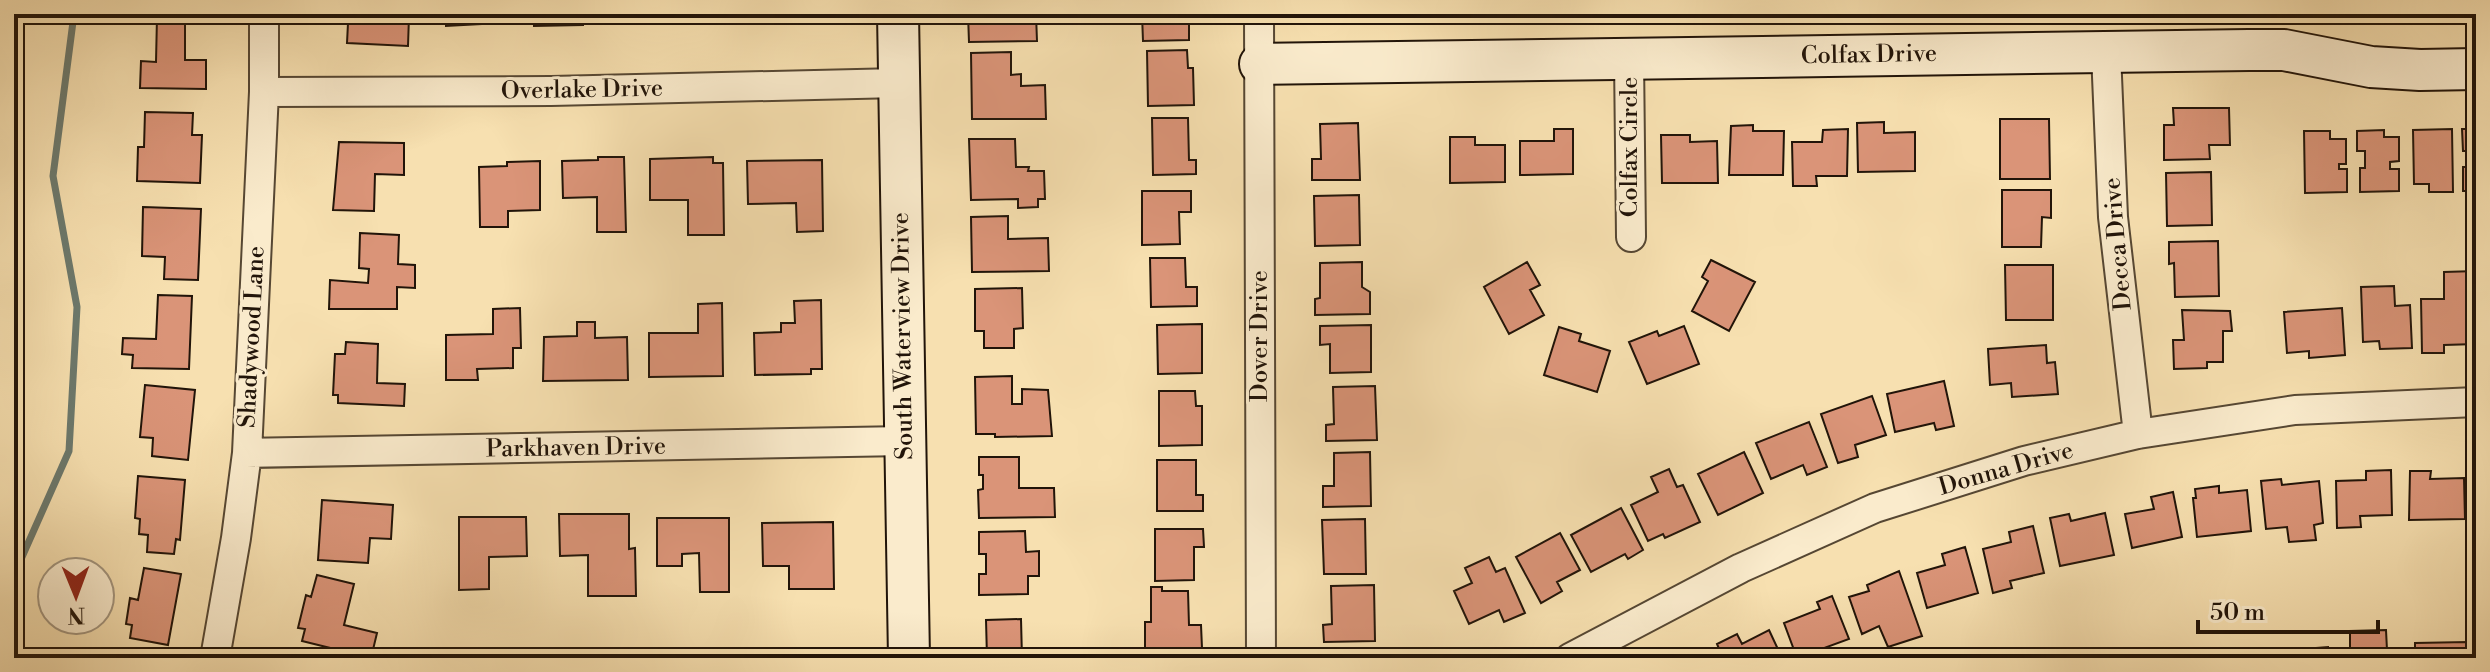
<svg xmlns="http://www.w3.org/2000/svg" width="2490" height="672" font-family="'Libre Bodoni',serif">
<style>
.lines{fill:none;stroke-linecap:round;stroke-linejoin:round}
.stream{stroke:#6c796d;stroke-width:7}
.building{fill:#da9478;stroke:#211409;stroke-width:2}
.street-casing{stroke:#564733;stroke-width:32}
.secondary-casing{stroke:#211409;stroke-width:44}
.street{stroke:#faebcc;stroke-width:28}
.secondary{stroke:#faebcc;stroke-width:40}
.labels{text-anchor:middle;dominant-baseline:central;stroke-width:6;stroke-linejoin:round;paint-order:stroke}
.street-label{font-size:24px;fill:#211409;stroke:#faebcc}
</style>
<rect width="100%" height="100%" fill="#f7e0b0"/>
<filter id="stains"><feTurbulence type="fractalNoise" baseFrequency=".0025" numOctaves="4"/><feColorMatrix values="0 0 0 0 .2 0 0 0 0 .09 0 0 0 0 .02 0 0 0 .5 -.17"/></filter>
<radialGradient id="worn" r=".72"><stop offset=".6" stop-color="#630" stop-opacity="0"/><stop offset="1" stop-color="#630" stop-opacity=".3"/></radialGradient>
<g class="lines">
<path class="stream" d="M14,575l55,-124 8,-144 -24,-131 21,-162"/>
</g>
<path class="building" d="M342,14l67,2 -1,30 -61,-3 1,-20 -7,-1z
M446,14h74v8l-74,4z
M534,14h49v11l-49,1z
M634,14h85v6l-85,2z
M968,14h68l1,27 -68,1z
M1142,14h47v26l-46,1z
M157,17h28v43h21v29l-66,-1 1,-27 15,1z
M1187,50l1,18h5l1,37 -46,1 -1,-55z
M1011,52v23l10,-1v12l24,-1 1,34h-74l-1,-66z
M2173,108h56l1,37h-21l1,14 -46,1v-35h10z
M145,112l48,1 -1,22h10l-2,48 -63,-2 1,-34h6z
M1152,118h36l1,42h7v14l-43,1z
M2000,119h49l1,60h-50z
M1884,122v11l31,-1v39l-57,1 -1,-49z
M1358,123l2,57h-48v-21h9l-1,-35z
M1753,125v6h31l-1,44h-54l2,-49z
M1554,129h19v45l-53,1v-34h34z
M1848,129l-1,47h-31l1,10h-24l-1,-44h30l1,-12z
M2452,129l1,63h-24v-8h-15l-1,-54z
M2462,129h14v62h-13v-24h9v-16h-9z
M2384,130v7h15v24l-9,1v7h9v22l-39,1v-24h5v-17h-8v-20z
M2304,131h26v8h16v25h-7v5h8v23l-42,1z
M1661,135h29v7l27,-1 1,42h-56z
M1450,137h25v8h30v37l-55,1z
M969,139h46l1,28h13l-1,4h16l1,28h-7v8l-20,1v-9l-47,1z
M339,142l65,1v32l-29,-1 -1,37 -41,-1z
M598,157h26l2,75h-29v-35l-34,1 -1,-37 36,-1z
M713,157v6h10l1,72h-36v-35h-38v-41z
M822,160l1,71 -26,1 -1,-29 -48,1 -1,-43z
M540,161v49l-32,1v16h-28l-1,-60 28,-1v-4z
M2211,172l1,53 -45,1 -1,-53z
M2002,190h49v28l-9,-1 -1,30h-39z
M1142,191h49v21h-12l1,32 -38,1z
M1359,195l1,50 -45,1 -1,-50z
M143,207l58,2 -3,71 -34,-1 1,-22 -23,-1z
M1008,216v23l40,-1 1,33 -77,1 -1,-55z
M360,233l39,2 -1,29 17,1v23l-18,-1v22h-68l1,-29 38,3 1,-14 -10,-1z
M2218,241l1,55 -44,1 -1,-34 -5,1v-22z
M1150,258h35l1,29h11v19l-46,1z
M1711,260l44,22 -26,49 -37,-20 16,-30 -6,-4z
M1362,262v25l8,5v22l-55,1v-16l5,-1v-35z
M1527,262l13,23 -10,5 14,25 -35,19 -25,-47z
M2005,265h48v55h-47z
M2476,271v73l-32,1v8h-22l-1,-54h23v-27z
M2394,286l1,20 15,-1 2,43 -32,1 -1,-8 -16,1 -2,-55z
M1022,288l1,40 -9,1v19h-30v-17h-9v-42z
M158,295l34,1 -3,73 -57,-1 1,-13 -11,-1 1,-16 33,1z
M821,300l1,69h-11v5l-56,1 -1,-42 27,-1v-9h14l-1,-22z
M722,303l1,73 -74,1v-44h49v-29z
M520,308l1,40h-8v20l-36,1 1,11h-32v-45l47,-1v-25z
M2342,308l3,47 -36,3v-7l-22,2 -3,-41z
M2182,310l48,1 2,20h-9v31h-16v6l-33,1 -1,-29h11z
M577,322h18v16l32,-1 1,43 -85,1 1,-44 33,-1z
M1202,324v49l-44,1 -1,-49z
M1371,325v47l-41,1v-29l-10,1v-19z
M1684,326l15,38 -52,20 -18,-42 28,-11 2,5z
M1559,327l22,7 -2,7 31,10 -13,41 -53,-17z
M346,342l32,2 -1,39 28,1 -1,22 -66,-3v-8h-5l2,-41h10z
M2046,345l1,18 8,-1 3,32 -46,3 -1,-14 -21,2 -2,-36z
M1012,376v28h10v-15l26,1 4,46 -57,1v-3h-19l-1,-57z
M1944,381l10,45 -18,4 -2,-7 -39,9 -8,-38z
M145,385l50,5 -7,70 -36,-4 1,-18 -13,-1z
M1375,386l2,54 -51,1v-16l8,-1 -1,-37z
M1159,391h36l1,15h6v39l-43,1z
M1872,396l14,39 -31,10 3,12 -20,6 -17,-49z
M1809,422l18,45 -20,8 -4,-10 -32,14 -15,-36z
M1370,452l1,54 -48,1v-21h11v-33z
M1744,452l19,41 -45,22 -20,-41z
M979,457h40v31h35l1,29 -76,1 -1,-28 5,-1v-14h-4z
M1157,460h39v35h7v16h-46z
M1669,469l8,18 6,-2 17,37 -35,16 -2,-4 -15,7 -17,-36 27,-13 -7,-15z
M2391,470l1,45 -32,1 1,11 -24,1 -1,-47 30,-1v-9z
M2410,471h21l-1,8 34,-1 1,41 -56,1z
M138,476l47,4 -5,60 -4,-1 -2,15 -27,-2 1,-17 -9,-1 1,-15 -5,-1z
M2281,479l1,6 37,-4 4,42 -9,2 2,15 -27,2 -2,-15 -21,2 -5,-48z
M2219,486v7l28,-3 4,41 -54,6 -4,-39h3l-1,-9z
M2173,492l9,45 -50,11 -7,-34 29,-5 -3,-12z
M322,500l71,5 -2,34 -21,-1 -2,25 -50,-3z
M1621,508l22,42 -15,9 -3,-5 -34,18 -20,-37z
M2105,513l9,42 -54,11 -10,-48 19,-4 2,7z
M559,514h70v35l6,-1 1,48h-48v-41l-28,1z
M459,517h67l1,39 -38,1v32l-30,1z
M657,518h72v74h-29l-1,-39 -17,1v12h-25z
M1365,519l1,55h-42l-2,-54z
M833,522l1,67h-45v-23h-26l-1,-43z
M2033,526l11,47 -34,8 2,7 -19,5 -10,-44 28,-7 -2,-10z
M1155,529h48l1,18h-10v33l-39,1z
M1025,531l1,21 13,-1v25h-11v18l-49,1v-21h7v-20h-7v-22z
M1560,533l20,37 -23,12 5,9 -21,12 -25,-46z
M1965,547l13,46 -51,15 -10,-35 28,-8 -3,-11z
M1489,557l7,15 9,-4 20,45 -21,9 -5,-12 -30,14 -15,-33 18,-8 -7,-15z
M144,568l37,6 -13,71 -38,-7 2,-13 -6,-1 4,-26 8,2z
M1899,571l23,65 -34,11 -9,-21 -17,8 -13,-37 20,-6 -2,-6z
M317,575l37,9 -10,41 33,8 -6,25 -69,-17 3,-12 -7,-1 8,-33 5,2z
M1374,585l1,56 -51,1 -1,-17 9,-1 -1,-38z
M1151,587h11v4h26l1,34h12l1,23 -57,1v-27h6z
M1832,596l17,43 -52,19 -13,-35 36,-14 -3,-7z
M1021,619l1,39h-35l-1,-38z
M1769,630l13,28h-59l-6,-14 20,-10 5,10z
M2386,630l1,20h11v8h-48v-27z
M2467,642v16h-52v-15z
M2328,647v11h-52v-7z"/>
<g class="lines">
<g class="street-casing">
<path id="street" d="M1259,14l2,644
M2106,53l7,164 25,217
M1629,58l2,179
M264,92l287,-1 348,-8
M247,453l658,-12
M215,658l21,-120 11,-85 17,-361v-78
M1570,658l171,-90 134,-60 149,-47 114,-27 157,-24 181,-8"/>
</g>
<g class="secondary-casing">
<path id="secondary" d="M898,14l11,644
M1260,64l989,-14h35l87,17 49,3 56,-1"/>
</g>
<use href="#street" class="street"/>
<use href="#secondary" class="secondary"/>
</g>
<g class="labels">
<g class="street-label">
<text transform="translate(1869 55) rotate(-1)">Colfax Drive</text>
<text transform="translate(582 90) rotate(-1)">Overlake Drive</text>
<text transform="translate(1630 147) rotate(-90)">Colfax Circle</text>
<text transform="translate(2118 244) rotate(-95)">Decca Drive</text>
<text transform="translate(903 336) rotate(-91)">South Waterview Drive</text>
<text transform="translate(1260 336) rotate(-90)">Dover Drive</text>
<text transform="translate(252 337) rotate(-87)">Shadywood Lane</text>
<text transform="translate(576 448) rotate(-1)">Parkhaven Drive</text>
<text transform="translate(2006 469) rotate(-16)">Donna Drive</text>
</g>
</g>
<rect width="2490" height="672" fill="none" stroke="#f7e0b0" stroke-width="48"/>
<rect x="16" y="16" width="2458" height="640" fill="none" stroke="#211409" stroke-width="4"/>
<rect x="24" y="24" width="2442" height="624" fill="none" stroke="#211409" stroke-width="2"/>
<g transform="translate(76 596) rotate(179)"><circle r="38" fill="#faebcc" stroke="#a3957e" stroke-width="2"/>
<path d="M0-6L14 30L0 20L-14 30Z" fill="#8f2418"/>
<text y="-12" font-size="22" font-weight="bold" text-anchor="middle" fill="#211409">N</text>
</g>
<path d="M2198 620v12h180v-12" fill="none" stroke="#211409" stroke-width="4"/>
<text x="2210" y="620" font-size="24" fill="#211409" stroke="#faebcc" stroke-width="6" paint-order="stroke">50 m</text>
<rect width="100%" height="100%" filter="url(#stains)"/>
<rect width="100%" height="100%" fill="url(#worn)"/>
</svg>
